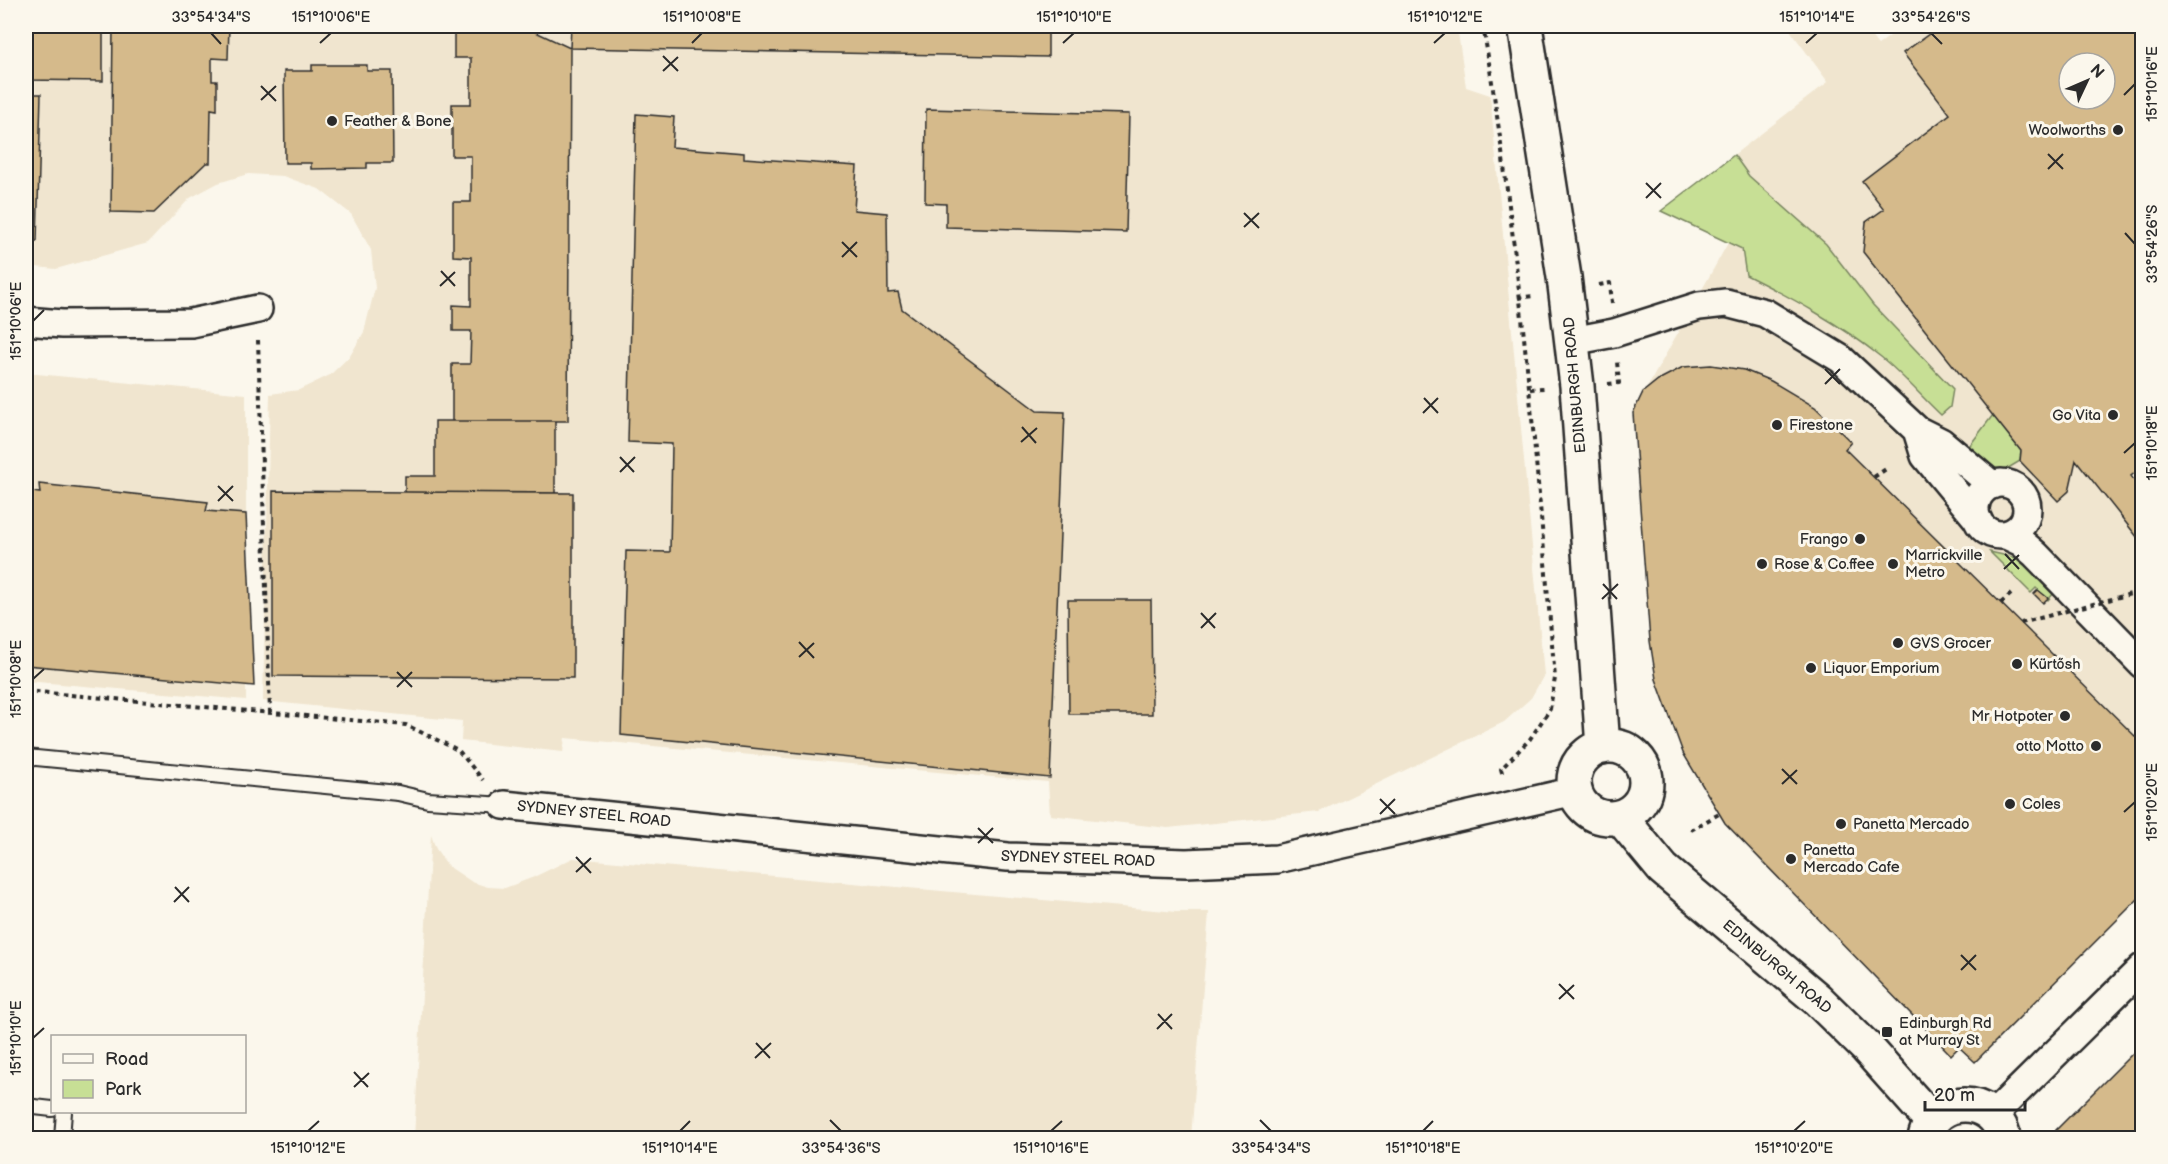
<svg xmlns="http://www.w3.org/2000/svg" width="2168" height="1164" font-family="'Balsamiq Sans',sans-serif">
<style>
.built{fill:#f0e5cf;fill-rule:evenodd}
.green{fill:#c7df95;stroke:#798560;stroke-width:1.5}
.building{fill:#d5ba8b;stroke:#2b2b2b;stroke-width:1.5;fill-rule:evenodd}
.lines{fill:none;stroke-linecap:round;stroke-linejoin:round}
.service-casing{stroke:#2b2b2b;stroke-width:18}
.minor-casing{stroke:#2b2b2b;stroke-width:32}
.tertiary-casing{stroke:#2b2b2b;stroke-width:38}
.path{stroke:#2b2b2b;stroke-width:4;stroke-dasharray:4.5 4.5;stroke-linecap:butt}
.service{stroke:#fbf7ec;stroke-width:14}
.minor{stroke:#fbf7ec;stroke-width:27}
.tertiary{stroke:#fbf7ec;stroke-width:33}
.path-bridge{stroke:#2b2b2b;stroke-width:4;stroke-dasharray:4.5 4.5;stroke-linecap:butt}
.ticks{fill:none;stroke:#2b2b2b;stroke-width:2}
.poi-dot{fill:#2b2b2b;stroke:#fbf7ec;stroke-width:2}
.labels{text-anchor:middle;dominant-baseline:central;stroke-width:6;stroke-linejoin:round;paint-order:stroke}
.poi-label{font-size:15px;fill:#2b2b2b;stroke:#fbf7ec;text-anchor:start}
.street-label{font-size:15px;fill:#2b2b2b;stroke:#fbf7ec}
.neatline{fill:none;stroke:#2b2b2b;stroke-width:2}
.ticks-label{font-size:15px;text-anchor:middle;fill:#2b2b2b}
</style>
<rect width="100%" height="100%" fill="#fbf7ec"/>
<filter id="ink" filterUnits="userSpaceOnUse"><feTurbulence type="fractalNoise" baseFrequency=".0167" numOctaves="2"/><feDisplacementMap in="SourceGraphic" scale="12" xChannelSelector="R" yChannelSelector="G"/><feConvolveMatrix kernelMatrix="1 2 1 2 8 2 1 2 1" color-interpolation-filters="sRGB"/></filter>
<g filter="url(#ink)">
<path class="built" d="M26,26h1431l9,61 24,8 54,580 -13,23 -27,24 -185,90 -151,16 -118,-13 -2,-33 -483,-44 -2,14 -102,-11 1,-20 -199,-20 7,-307 29,-4 31,-15 20,-19 14,-24 11,-44 -4,-38 -20,-36 -32,-25 -36,-13 -35,-2 -30,9 -28,15 -42,45 -92,26 -30,-3z
M1787,26h76l15,19 25,-19h239v859l-167,177 -16,-15 -8,8 -226,-232 -42,-70 -27,-74 -6,-38 -17,-228 95,-170 -67,-32 167,-129zM2069,63h36v36h-36z
M26,373l220,21v306l-220,-19z
M431,835l5,14 12,17 24,16 16,5 17,1 29,-11 39,-19 604,54h32l-18,226h-777z"/>
<path class="green" d="M1734,155l15,21 77,68 47,61 80,84 -3,18 -9,8c-20,-19 -39,-41 -60,-58 -41,-33 -89,-59 -135,-82l-4,-26 -81,-38z
M1993,415l28,36 -1,10 -15,9 -12,1 -26,-22z
M1990,552l31,7 33,34 -6,7 -12,-12 -5,5z"/>
<path class="building" d="M26,26h77v55l-77,-1z
M113,26h116l-1,33 -16,-1v23h5v29l-6,-1 -1,54h-4l-52,50 -43,-1z
M454,26h69l47,22 -2,373h-116v-57h18l1,-33h-18v-26l18,1v-49l-18,-1v-54h18v-46h-19v-52h19v-46h-17z
M571,26h477v31l-478,-9z
M1940,26h202v517l-66,-83 -7,31 -11,10 -38,-40 1,-10 -158,-199 3,-30 18,-13 -22,-28 88,-67 -47,-61zM2069,63h36v36h-36z
M312,65h55v6h25l1,92h-26v5l-56,1v-6h-26l-1,-92h28z
M26,94h15l-4,147h-11z
M926,109l203,5 -3,118 -180,-5v-23l-21,-1z
M636,114l38,3 -2,30 72,6v5l113,8 -3,44 33,3 1,80 10,-1 4,17 135,102 28,1 -15,366 -429,-43 5,-184 44,1 2,-108 -44,-2z
M1711,365l33,5 27,11 44,26 36,35 -6,7 297,294v152l-167,167 -16,-15 -8,8 -226,-232 -42,-70 -27,-74 -6,-38 -17,-228 10,-21 15,-12 25,-13z
M435,421h120v72l-150,-1v-16h30z
M2142,467v24l-11,-15z
M39,484l169,18 -2,9 40,3 8,172 -228,-21v-174l14,2z
M273,491l300,2v185l-300,-2z
M2038,590l10,8 -5,5 -9,-9z
M1068,600h83l1,114h-83z
M2142,1044v94h-94z"/>
<g class="lines">
<g class="service-casing">
<path id="service" d="M26,757l372,36 30,7 76,5
M26,1106l26,3
M62,1138l2,-26"/>
</g>
<g class="minor-casing">
<path id="minor" d="M26,321l36,3 129,-1 67,-14
M1572,341l42,-8 85,-27 27,-3 39,10 76,46 76,71 24,12 51,43
M1917,430l8,26 53,64
M1975 509a26 26 0 1 1 52 0a26 26 0 1 1-52 0Z
M2006,535l15,7 14,12 107,110
M504,805l504,52 178,6 91,-4 298,-68
M1993,1115l149,-147"/>
</g>
<g class="tertiary-casing">
<path id="tertiary" d="M1525,26l39,251 13,109 26,361
M1574 782a36 36 0 1 1 72 0a36 36 0 1 1-72 0Z
M1620,817l43,52 154,130 50,49 65,73
M1925,1138c9,-44 70,-44 79,0"/>
</g>
<path class="path" d="M1483,26c36,215 53,434 72,652l-5,31 -20,30 -29,30 2,7
M1599,285l11,-2 2,20
M1518,298l15,-2
M258,340l12,373
M1608,384l11,-1 -2,-21
M1530,389l14,-1
M1874,477l12,-8
M2001,603l10,-9
M26,691l380,34 52,25 25,30
M1691,830l28,-16"/>
<use href="#service" class="service"/>
<use href="#minor" class="minor"/>
<use href="#tertiary" class="tertiary"/>
<path class="path-bridge" d="M2021,623l121,-32"/>
</g>
</g>
<path class="ticks" d="M211,33l10,11M1931,33l11,11M320,43l11,-10M692,43l10,-10M1063,43l11,-10M1434,43l11,-10M1806,43l11,-10M663,56l15,15M663,71l15,-14M261,86l15,15M2124,95l11,-11M261,100l15,-14M2048,154l15,15M2048,169l15,-15M1646,183l15,15M1646,198l15,-15M1244,213l15,15M1244,227l15,-14M2125,233l10,11M842,242l15,15M842,257l15,-15M441,271l14,15M440,286l15,-14M33,321l11,-11M1825,369l15,15M1825,384l15,-15M1424,398l14,15M1423,413l15,-15M1022,427l14,16M1021,442l16,-14M2124,453l11,-10M620,457l14,15M620,472l15,-15M218,486l15,15M218,501l15,-15M2005,554l14,15M2004,569l15,-14M1603,584l14,15M1602,599l16,-15M1201,613l14,15M1201,628l15,-15M799,642l15,16M799,657l15,-14M397,672l15,15M33,679l11,-10M397,687l15,-15M1782,769l15,15M1782,784l15,-14M1380,799l15,15M2124,812l11,-10M1380,814l15,-15M978,828l15,15M978,843l15,-15M576,857l15,16M576,872l15,-14M175,887l14,15M174,902l15,-15M1961,955l15,15M1961,970l15,-15M1559,984l15,15M1559,999l15,-14M1158,1014l14,15M1157,1029l15,-15M33,1038l11,-10M756,1043l14,15M755,1058l16,-15M354,1072l14,15M354,1087l15,-14M830,1120l11,11M1260,1120l11,11M308,1131l11,-10M680,1131l10,-10M1051,1131l11,-10M1423,1131l10,-10M1794,1131l11,-10"/>
<g class="poi-dot">
<circle cx="332" cy="121" r="6"/>
<circle cx="2118" cy="130" r="6"/>
<circle cx="2113" cy="415" r="6"/>
<circle cx="1777" cy="425" r="6"/>
<circle cx="1860" cy="539" r="6"/>
<circle cx="1762" cy="564" r="6"/>
<circle cx="1893" cy="564" r="6"/>
<circle cx="1898" cy="643" r="6"/>
<circle cx="2017" cy="664" r="6"/>
<circle cx="1811" cy="668" r="6"/>
<circle cx="2065" cy="716" r="6"/>
<circle cx="2096" cy="746" r="6"/>
<circle cx="2010" cy="804" r="6"/>
<circle cx="1841" cy="824" r="6"/>
<circle cx="1791" cy="859" r="6"/>
<rect x="1881" y="1026" width="12" height="12" rx="3"/>
</g>
<g class="labels">
<g class="poi-label">
<text x="344" y="121">Feather &amp; Bone</text>
<text x="2106" y="130" text-anchor="end">Woolworths</text>
<text x="2101" y="415" text-anchor="end">Go Vita</text>
<text x="1789" y="425">Firestone</text>
<text x="1848" y="539" text-anchor="end">Frango</text>
<text x="1905" y="555">Marrickville<tspan x="1905" dy="17">Metro</tspan></text>
<text x="1774" y="564">Rose &amp; Co.ffee</text>
<text x="1910" y="643">GVS Grocer</text>
<text x="2029" y="664">Kürtősh</text>
<text x="1823" y="668">Liquor Emporium</text>
<text x="2053" y="716" text-anchor="end">Mr Hotpoter</text>
<text x="2084" y="746" text-anchor="end">otto Motto</text>
<text x="2022" y="804">Coles</text>
<text x="1853" y="824">Panetta Mercado</text>
<text x="1803" y="850">Panetta<tspan x="1803" dy="17">Mercado Cafe</tspan></text>
<text x="1899" y="1023">Edinburgh Rd<tspan x="1899" dy="17">at Murray St</tspan></text>
</g>
<g class="street-label">
<text transform="translate(1575 385) rotate(-95)">EDINBURGH ROAD</text>
<text transform="translate(594 814) rotate(6)">SYDNEY STEEL ROAD</text>
<text transform="translate(1078 859) rotate(2)">SYDNEY STEEL ROAD</text>
<text transform="translate(1777 967) rotate(40)">EDINBURGH ROAD</text>
</g>
</g>
<rect width="2168" height="1164" fill="none" stroke="#fbf7ec" stroke-width="66"/>
<rect x="51" y="1035" width="195" height="78" fill="#fbf7ec" stroke="#a8a59f" stroke-width="1.5"/>
<rect x="63" y="1054" width="30" height="9" fill="#fbf7ec" stroke="#a8a59f" stroke-width="1.5"/>
<text x="105" y="1065" font-size="18" fill="#2b2b2b">Road</text>
<rect x="63" y="1080" width="30" height="18" fill="#c7df95" stroke="#a8a59f" stroke-width="1.5"/>
<text x="105" y="1095" font-size="18" fill="#2b2b2b">Park</text>
<g transform="translate(2087 81) rotate(46)"><circle r="28" fill="#fbf7ec" stroke="#a8a59f" stroke-width="1.5"/>
<path d="M0-4.5L10 22L0 15L-10 22Z" fill="#2b2b2b"/>
<text y="-9" font-size="16" font-weight="bold" text-anchor="middle" fill="#2b2b2b">N</text>
</g>
<path d="M1925 1101v9h100v-9" fill="none" stroke="#2b2b2b" stroke-width="3"/>
<text x="1934" y="1101" font-size="18" fill="#2b2b2b" stroke="#fbf7ec" stroke-width="4.5" paint-order="stroke">20 m</text>
<rect x="33" y="33" width="2102" height="1098" class="neatline"/>
<g class="ticks-label">
<text x="211" y="22">33°54'34"S</text>
<text x="331" y="22">151°10'06"E</text>
<text x="702" y="22">151°10'08"E</text>
<text x="1074" y="22">151°10'10"E</text>
<text x="1445" y="22">151°10'12"E</text>
<text x="1817" y="22">151°10'14"E</text>
<text x="1931" y="22">33°54'26"S</text>
<text transform="translate(2152 84) rotate(-90)" y="5">151°10'16"E</text>
<text transform="translate(2152 244) rotate(-90)" y="5">33°54'26"S</text>
<text transform="translate(16 321) rotate(-90)" y="5">151°10'06"E</text>
<text transform="translate(2152 443) rotate(-90)" y="5">151°10'18"E</text>
<text transform="translate(16 679) rotate(-90)" y="5">151°10'08"E</text>
<text transform="translate(2152 802) rotate(-90)" y="5">151°10'20"E</text>
<text transform="translate(16 1038) rotate(-90)" y="5">151°10'10"E</text>
<text x="308" y="1153">151°10'12"E</text>
<text x="680" y="1153">151°10'14"E</text>
<text x="841" y="1153">33°54'36"S</text>
<text x="1051" y="1153">151°10'16"E</text>
<text x="1271" y="1153">33°54'34"S</text>
<text x="1423" y="1153">151°10'18"E</text>
<text x="1794" y="1153">151°10'20"E</text>
</g>
</svg>
